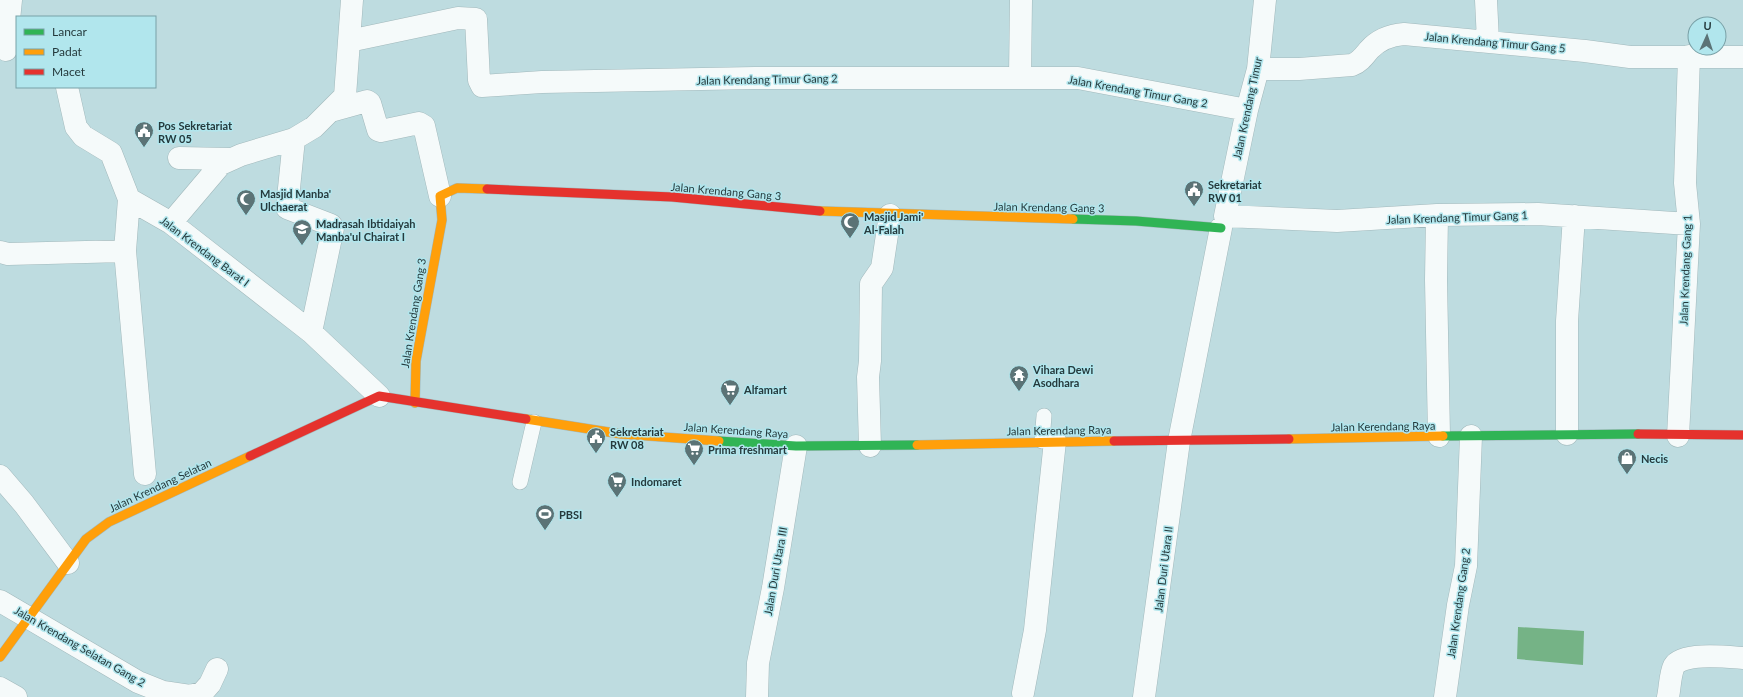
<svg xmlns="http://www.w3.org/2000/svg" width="1743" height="697" font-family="Lato,sans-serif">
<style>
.water{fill:#75b386}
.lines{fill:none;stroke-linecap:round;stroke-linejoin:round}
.lane-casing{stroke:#a1b8bb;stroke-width:16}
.street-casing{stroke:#a1b8bb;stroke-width:23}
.fast-casing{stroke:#a1b8bb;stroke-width:10}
.slow-casing{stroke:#a1b8bb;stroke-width:10}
.jam-casing{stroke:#a1b8bb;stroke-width:10}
.lane{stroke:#f5fafa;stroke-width:15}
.street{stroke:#f5fafa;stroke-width:22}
.fast{stroke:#30b455;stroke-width:9}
.slow{stroke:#ff9f0a;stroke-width:9}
.jam{stroke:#e5322d;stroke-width:9}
.labels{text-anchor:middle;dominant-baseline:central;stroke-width:3;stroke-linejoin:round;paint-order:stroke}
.street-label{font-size:11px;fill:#253a3d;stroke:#b1e6ed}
.poi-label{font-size:11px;font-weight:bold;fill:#253a3d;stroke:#b1e6ed;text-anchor:start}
</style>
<rect width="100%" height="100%" fill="#bedce0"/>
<path class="water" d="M1518,627l66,4 -1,34 -66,-6z"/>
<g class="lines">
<g class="lane-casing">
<path id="lane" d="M1042,441l2,-25
M520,482l14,-60"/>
</g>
<g class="street-casing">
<path id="street" d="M1265,0l-7,69 -11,41 -22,106 112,5 100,-6 101,-1 151,10
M1486,0l2,41
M349,41l109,-23 18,1 3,61 3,6 60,-4 213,-4h323l169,32
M6,50l5,-50
M1258,69h41l53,-4c8,-3 12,-9 17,-15 9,-10 21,-15 35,-16l181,17 45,6h113
M1020,77l1,-77
M67,87l9,40 7,9 28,17 18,46 42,24 140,109 68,64
M331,111l36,-10 3,2 8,27 3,1 38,-8 5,3 16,70
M294,139l-7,69 44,17 2,3 -22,104
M179,158l51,1
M129,199l-4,52 20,223
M1437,215l-1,65 3,156
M171,223l50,-59 20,-9 53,-16 20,-12 31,-31 7,-96
M0,252l8,2 117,-3
M1567,434v-113l7,-105
M1678,436l11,-212 -4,-41 4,-127
M870,446l-2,-69 2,-16 1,-77 11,-16 8,-53
M0,476l24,28 44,59
M0,601l138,81 25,10 27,4 12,-3 8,-9 7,-15
M0,688l16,9
M1023,693l12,-63 20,-189
M757,697l1,-34 15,-75 23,-142
M1144,697l35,-256 42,-213
M1445,697l13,-92 8,-39 5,-130
M1668,697c2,-9 2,-23 6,-31 8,-14 54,-9 69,-8"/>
</g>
<g class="fast-casing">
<path id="fast" d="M1073,219l63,2 85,7
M1443,436l195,-2
M719,441l77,5 121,-1"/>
</g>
<g class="slow-casing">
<path id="slow" d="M820,211l253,8
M415,403l1,-42 26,-141 -2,-24 17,-8 30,1
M526,419l95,15 98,7
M1289,439l154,-3
M917,445l197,-4
M0,657l86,-118 23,-17 141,-66"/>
</g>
<g class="jam-casing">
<path id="jam" d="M487,189l185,8 148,14
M1638,434l105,1
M1114,441l175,-2
M250,456l129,-60 147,23"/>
</g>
<use href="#lane" class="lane"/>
<use href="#street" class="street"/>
<use href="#fast" class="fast"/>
<use href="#slow" class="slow"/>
<use href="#jam" class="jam"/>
</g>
<defs>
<g id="civic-pin" transform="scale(1)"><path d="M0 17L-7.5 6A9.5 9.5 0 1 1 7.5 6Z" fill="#5b7376" stroke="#b1e6ed"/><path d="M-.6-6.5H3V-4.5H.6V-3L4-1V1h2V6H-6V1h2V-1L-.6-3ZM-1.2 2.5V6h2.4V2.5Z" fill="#fff"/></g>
<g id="mosque-pin" transform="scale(1)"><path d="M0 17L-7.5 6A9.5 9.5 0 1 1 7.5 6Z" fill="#5b7376" stroke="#b1e6ed"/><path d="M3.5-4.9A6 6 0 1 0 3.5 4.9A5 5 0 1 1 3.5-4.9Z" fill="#fff"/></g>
<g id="school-pin" transform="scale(1)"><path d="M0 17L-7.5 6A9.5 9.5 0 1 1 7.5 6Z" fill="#5b7376" stroke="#b1e6ed"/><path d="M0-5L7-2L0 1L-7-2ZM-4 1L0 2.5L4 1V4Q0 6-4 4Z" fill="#fff"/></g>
<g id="temple-pin" transform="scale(1)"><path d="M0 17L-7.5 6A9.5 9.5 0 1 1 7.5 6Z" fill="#5b7376" stroke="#b1e6ed"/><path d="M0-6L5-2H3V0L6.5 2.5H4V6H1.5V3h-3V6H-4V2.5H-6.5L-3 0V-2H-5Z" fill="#fff"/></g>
<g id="supermarket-pin" transform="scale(1)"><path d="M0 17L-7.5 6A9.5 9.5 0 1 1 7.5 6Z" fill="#5b7376" stroke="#b1e6ed"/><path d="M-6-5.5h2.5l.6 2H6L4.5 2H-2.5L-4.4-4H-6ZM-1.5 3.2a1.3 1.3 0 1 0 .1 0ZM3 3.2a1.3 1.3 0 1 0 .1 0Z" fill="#fff"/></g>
<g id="shop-pin" transform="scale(1)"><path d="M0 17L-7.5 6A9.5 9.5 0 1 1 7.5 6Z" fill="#5b7376" stroke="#b1e6ed"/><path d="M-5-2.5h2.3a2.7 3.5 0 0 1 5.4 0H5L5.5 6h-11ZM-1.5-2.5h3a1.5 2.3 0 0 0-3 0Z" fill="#fff"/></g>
<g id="stadium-pin" transform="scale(1)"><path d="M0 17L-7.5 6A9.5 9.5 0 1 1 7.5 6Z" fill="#5b7376" stroke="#b1e6ed"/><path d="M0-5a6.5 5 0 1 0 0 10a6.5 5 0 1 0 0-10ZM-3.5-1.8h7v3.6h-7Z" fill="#fff"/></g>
</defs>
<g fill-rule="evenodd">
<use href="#civic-pin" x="144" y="131"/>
<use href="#civic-pin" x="1194" y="190"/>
<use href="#mosque-pin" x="246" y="199"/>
<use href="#mosque-pin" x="850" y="222"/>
<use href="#school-pin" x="302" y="229"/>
<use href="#temple-pin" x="1019" y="375"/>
<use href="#supermarket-pin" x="730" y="389"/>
<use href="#civic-pin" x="596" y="437"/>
<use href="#supermarket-pin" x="694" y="449"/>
<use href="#shop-pin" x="1627" y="458"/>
<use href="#supermarket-pin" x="617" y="481"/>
<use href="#stadium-pin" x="545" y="514"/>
</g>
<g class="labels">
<g class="street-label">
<text transform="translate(1495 42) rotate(5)">Jalan Krendang Timur Gang 5</text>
<text transform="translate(767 79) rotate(-1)">Jalan Krendang Timur Gang 2</text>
<text transform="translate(1138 91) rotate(10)">Jalan Krendang Timur Gang 2</text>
<text transform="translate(1247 108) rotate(-78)">Jalan Krendang Timur</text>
<text transform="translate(726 191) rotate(5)">Jalan Krendang Gang 3</text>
<text transform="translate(1049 207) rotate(1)">Jalan Krendang Gang 3</text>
<text transform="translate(1457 217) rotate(-2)">Jalan Krendang Timur Gang 1</text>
<text transform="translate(205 251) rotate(37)">Jalan Krendang Barat I</text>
<text transform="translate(1685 270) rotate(-88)">Jalan Krendang Gang 1</text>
<text transform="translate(413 313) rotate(-81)">Jalan Krendang Gang 3</text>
<text transform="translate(1383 426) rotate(-1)">Jalan Kerendang Raya</text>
<text transform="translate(736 430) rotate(4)">Jalan Kerendang Raya</text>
<text transform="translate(1059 430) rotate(-1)">Jalan Kerendang Raya</text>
<text transform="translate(160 485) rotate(-25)">Jalan Krendang Selatan</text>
<text transform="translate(1163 569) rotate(-83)">Jalan Duri Utara II</text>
<text transform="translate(775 571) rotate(-80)">Jalan Duri Utara III</text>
<text transform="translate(1458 603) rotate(-82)">Jalan Krendang Gang 2</text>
<text transform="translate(80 646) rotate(30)">Jalan Krendang Selatan Gang 2</text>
</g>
<g class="poi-label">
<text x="158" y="125">Pos Sekretariat<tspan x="158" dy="13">RW 05</tspan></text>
<text x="1208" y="184">Sekretariat<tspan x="1208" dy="13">RW 01</tspan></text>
<text x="260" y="193">Masjid Manba'<tspan x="260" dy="13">Ulchaerat</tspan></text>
<text x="864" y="216">Masjid Jami'<tspan x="864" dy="13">Al-Falah</tspan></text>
<text x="316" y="223">Madrasah Ibtidaiyah<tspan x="316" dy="13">Manba'ul Chairat I</tspan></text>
<text x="1033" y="369">Vihara Dewi<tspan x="1033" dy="13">Asodhara</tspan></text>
<text x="744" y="389">Alfamart</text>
<text x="610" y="431">Sekretariat<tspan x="610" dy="13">RW 08</tspan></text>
<text x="708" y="449">Prima freshmart</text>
<text x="1641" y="458">Necis</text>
<text x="631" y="481">Indomaret</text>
<text x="559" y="514">PBSI</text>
</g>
</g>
<rect x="16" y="16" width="140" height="72" fill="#b1e6ed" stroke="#79a1a7"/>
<rect x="24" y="29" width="20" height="6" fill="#30b455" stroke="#79a1a7"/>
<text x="52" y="36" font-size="12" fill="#253a3d">Lancar</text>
<rect x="24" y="49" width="20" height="6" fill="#ff9f0a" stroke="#79a1a7"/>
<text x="52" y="56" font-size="12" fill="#253a3d">Padat</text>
<rect x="24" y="69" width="20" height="6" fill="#e5322d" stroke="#79a1a7"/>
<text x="52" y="76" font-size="12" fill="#253a3d">Macet</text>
<g transform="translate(1707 36) rotate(3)"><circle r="19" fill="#b1e6ed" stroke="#79a1a7"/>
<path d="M0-3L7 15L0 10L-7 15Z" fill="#5b7376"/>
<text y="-6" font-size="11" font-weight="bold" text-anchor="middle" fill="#253a3d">U</text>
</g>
</svg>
